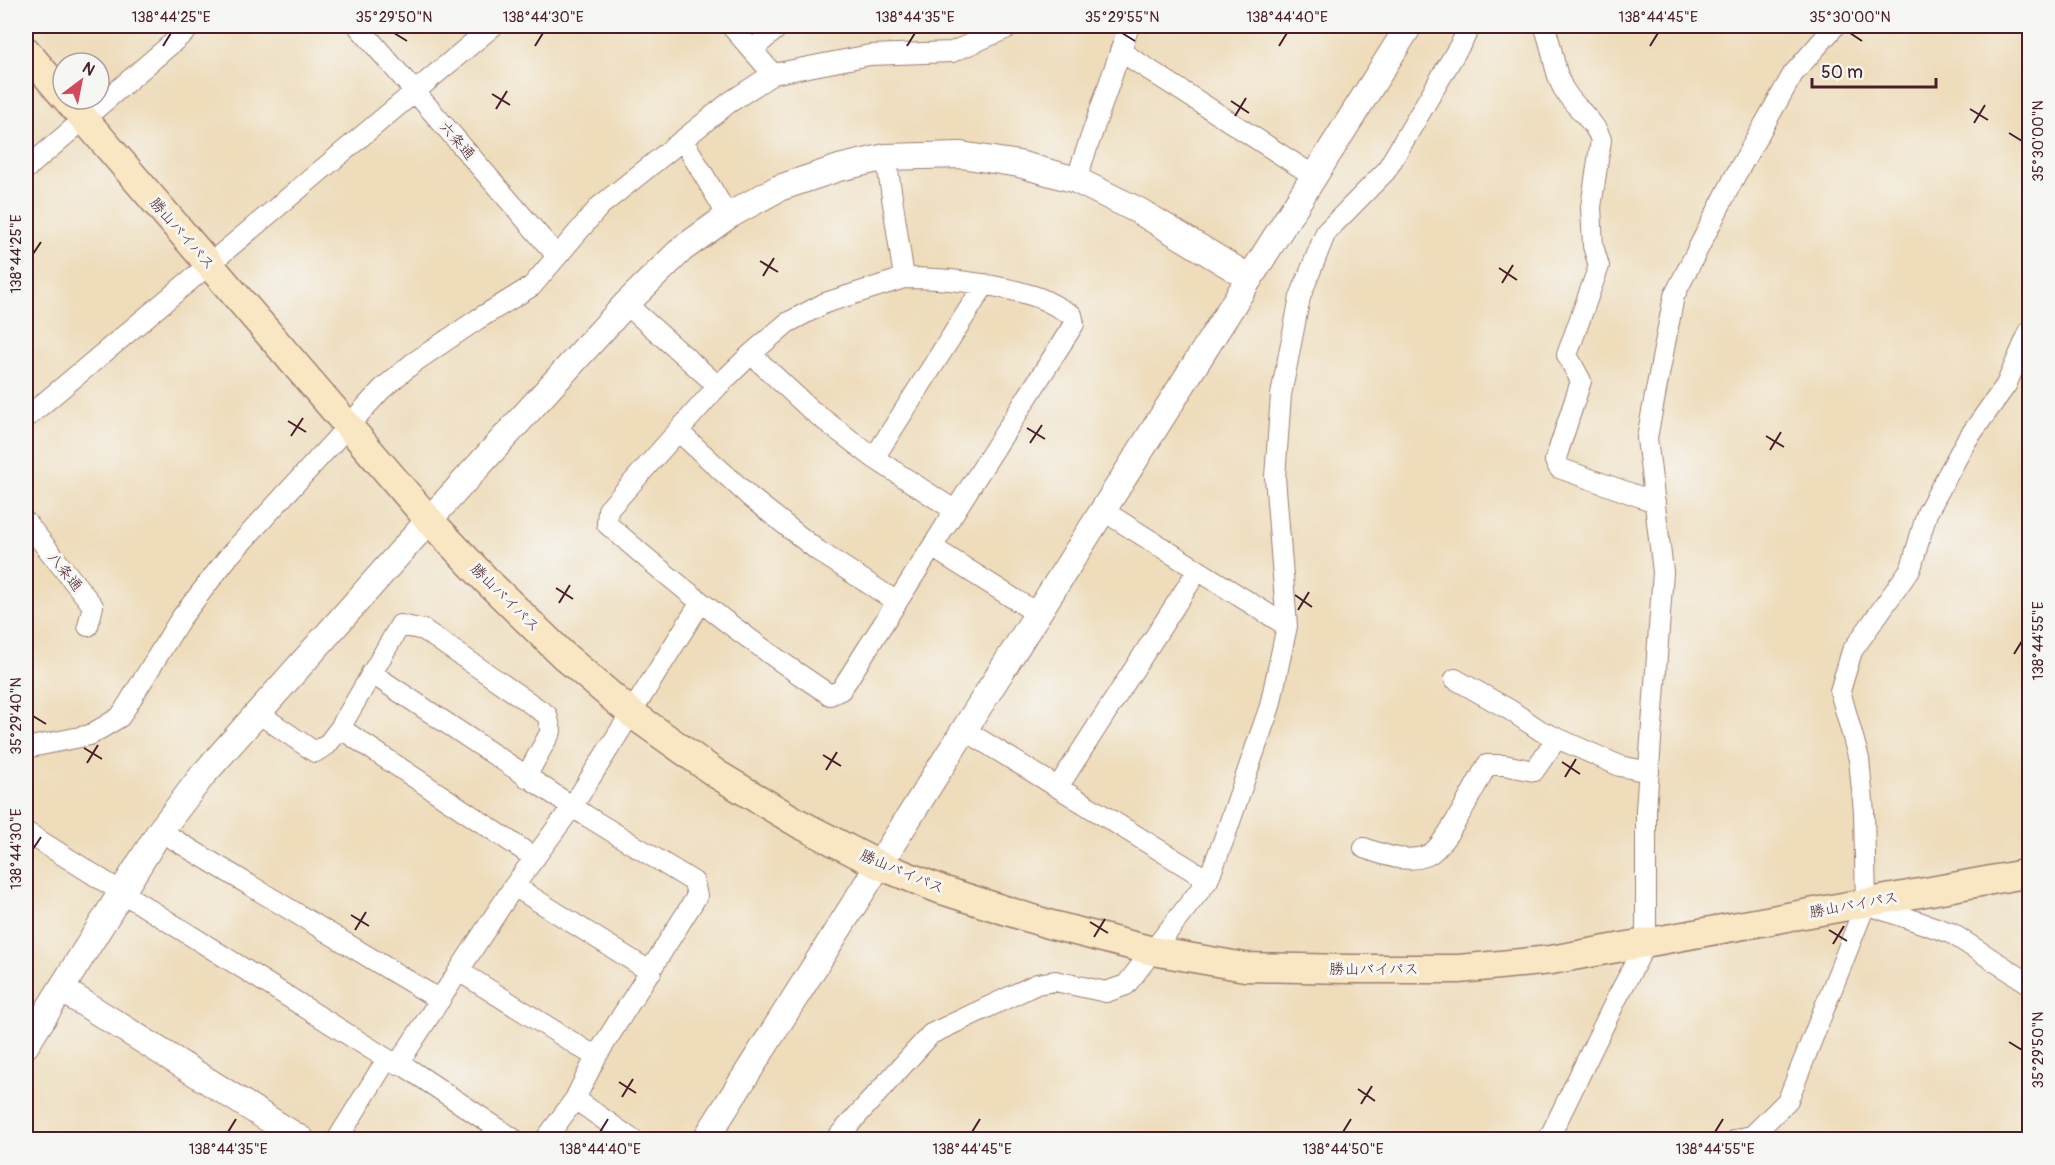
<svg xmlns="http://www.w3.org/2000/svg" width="2055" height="1165" font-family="Pangolin,'Klee One',sans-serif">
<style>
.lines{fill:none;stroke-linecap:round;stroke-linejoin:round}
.minor-casing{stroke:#9c7e72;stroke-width:22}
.tertiary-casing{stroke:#9c7e72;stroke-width:28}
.secondary-casing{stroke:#9c7e72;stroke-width:31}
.minor{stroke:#fff;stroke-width:20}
.tertiary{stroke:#fff;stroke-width:26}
.secondary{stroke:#f9e7c3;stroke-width:28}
.ticks{fill:none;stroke:#4a1f2b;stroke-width:2}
.labels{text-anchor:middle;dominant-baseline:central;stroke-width:6;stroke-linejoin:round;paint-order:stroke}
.street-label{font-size:15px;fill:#4a1f2b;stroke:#f6f6f2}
.neatline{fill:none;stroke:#4a1f2b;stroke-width:2}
.ticks-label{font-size:15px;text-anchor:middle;fill:#4a1f2b}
</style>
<rect width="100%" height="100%" fill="#f6f6f2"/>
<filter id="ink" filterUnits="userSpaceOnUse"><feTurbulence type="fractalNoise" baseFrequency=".0167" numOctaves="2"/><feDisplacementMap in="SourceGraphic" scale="12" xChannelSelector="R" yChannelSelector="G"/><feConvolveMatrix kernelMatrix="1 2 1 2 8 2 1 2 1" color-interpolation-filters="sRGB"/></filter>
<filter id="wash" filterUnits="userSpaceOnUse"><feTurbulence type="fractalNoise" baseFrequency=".008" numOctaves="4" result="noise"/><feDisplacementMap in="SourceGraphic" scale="24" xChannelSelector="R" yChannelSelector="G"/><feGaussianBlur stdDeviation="1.35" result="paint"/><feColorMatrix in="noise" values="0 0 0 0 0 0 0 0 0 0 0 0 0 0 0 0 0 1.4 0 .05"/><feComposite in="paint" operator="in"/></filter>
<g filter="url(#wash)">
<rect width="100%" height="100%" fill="#eedcba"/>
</g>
<g filter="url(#ink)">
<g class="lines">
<g class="minor-casing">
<path id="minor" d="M358,26l199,230
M731,26l42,48
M1544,26c9,20 9,44 19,62 10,19 31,31 38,52l-10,67 2,39 6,20 -32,89 14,26 -26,80 4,7 96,34
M752,50l28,-24
M1120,51l194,125
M683,140l45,76
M886,157l18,121
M26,169l166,-143
M1076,180l53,-154
M904,278c44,0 87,5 130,18 13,4 25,12 38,19l2,9 -233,366 -11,5c-79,-52 -153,-109 -223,-171l1,-14 110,-124 33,-32 36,-31 38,-20z
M626,304l92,82
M751,354l60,56 63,48 80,52
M26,418l467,-392
M678,431l72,66 67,53 80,52
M874,458l111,-174
M1102,510l185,116
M26,522l67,84 -5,20
M932,547l106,67
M371,673l214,142 109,67 3,14 -101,161 -21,42 -30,41
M1455,679l55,31 31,21 79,35 29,6
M258,713l57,39 12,-7 13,-17 60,-103 24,5 123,85 4,16 -25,46
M340,728l195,130
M963,729l245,151
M26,748l64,-13 30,-18 61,-99 48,-62 153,-167 31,-26 65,-44 54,-33 68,-80 130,-104 43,-28 97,-19 82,-3 60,-26
M1058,787l140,-217
M160,831l280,169
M26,832l361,227 16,6 112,75
M1364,848c20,7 43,16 64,7 18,-8 48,-71 59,-90h17l30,6 23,-33
M514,886l137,86
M1866,904l85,29 79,51
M459,971l137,86
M398,1064l116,-178 58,-79 129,-205
M575,1099l58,41
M337,1140l50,-81
M835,1140l96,-106 106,-50 18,-3 51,11 20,-7 82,-105 16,-41 46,-133 17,-80 -12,-149 6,-82 19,-98 26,-65 60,-61 85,-145
M1548,1140l70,-144 28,-52v-134l17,-238 -16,-134 27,-142 61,-120 58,-102 42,-48
M1736,1140l17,-5 35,-35 78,-197 -2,-91 -5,-53 -19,-68 12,-40 59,-83 16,-55 39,-72 40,-56 24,-55"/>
</g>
<g class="tertiary-casing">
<path id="tertiary" d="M61,989l241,151
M26,1045l134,-214 42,-55 227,-256 197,-216 56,-55 46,-33 51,-28 60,-20 47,-11 75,-2 58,9 57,16 63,31 111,67
M705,1140l704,-1114"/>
</g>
<g class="secondary-casing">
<path id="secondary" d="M26,51l37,44
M67,99l362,421 58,61 76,74 68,58 87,62 80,48 81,42 63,25 106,34 105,27 92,16 105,2h109l92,-9 479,-87"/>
</g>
<use href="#minor" class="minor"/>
<use href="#tertiary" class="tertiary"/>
<use href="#secondary" class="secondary"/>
</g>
</g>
<path class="ticks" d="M394,33l13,8M1122,33l13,8M1850,33l12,8M163,46l8,-13M535,46l8,-13M907,46l8,-13M1279,46l8,-13M1650,46l8,-13M492,94l18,11M1231,101l18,12M496,109l11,-18M1970,109l18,11M1235,116l11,-18M1974,123l11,-18M2009,133l13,8M33,254l8,-12M760,261l18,11M1499,268l18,12M763,276l11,-18M1502,283l11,-18M288,421l18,11M1027,428l18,11M291,436l12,-18M1766,436l18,11M1030,443l12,-18M1770,450l11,-18M556,588l17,11M1295,595l17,12M559,603l11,-18M1298,610l11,-18M2014,654l8,-13M33,716l13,8M84,748l18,11M823,755l18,11M1562,762l18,12M87,763l11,-18M826,770l11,-18M1565,777l11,-18M33,849l8,-12M351,915l18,11M1090,922l18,11M355,930l11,-18M1829,930l18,11M1094,937l11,-18M1833,944l11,-18M2009,1042l13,8M619,1082l17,11M1358,1089l17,12M622,1097l11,-18M1361,1104l11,-18M228,1132l8,-13M600,1132l8,-13M972,1132l8,-13M1343,1132l8,-13M1715,1132l8,-13"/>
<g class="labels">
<g class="street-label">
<text transform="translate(457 141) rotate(49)">六条通</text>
<text transform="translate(182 234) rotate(49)">勝山バイパス</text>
<text transform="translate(65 572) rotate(51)">八条通</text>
<text transform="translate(505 598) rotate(45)">勝山バイパス</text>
<text transform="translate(902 872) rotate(23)">勝山バイパス</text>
<text transform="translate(1854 905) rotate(-10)">勝山バイパス</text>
<text x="1374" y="969">勝山バイパス</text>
</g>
</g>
<rect width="2055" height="1165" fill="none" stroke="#f6f6f2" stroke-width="66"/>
<g transform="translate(81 81) rotate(32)"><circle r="28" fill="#f6f6f2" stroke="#b1a0a2" stroke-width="1.5"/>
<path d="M0-4.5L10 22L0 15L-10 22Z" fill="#d1495b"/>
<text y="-9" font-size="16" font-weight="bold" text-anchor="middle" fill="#4a1f2b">N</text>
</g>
<path d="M1812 78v9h124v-9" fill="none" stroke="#4a1f2b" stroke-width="3"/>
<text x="1821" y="78" font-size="18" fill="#4a1f2b" stroke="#f6f6f2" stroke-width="4.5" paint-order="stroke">50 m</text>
<rect x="33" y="33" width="1989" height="1099" class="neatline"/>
<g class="ticks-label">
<text x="171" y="22">138°44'25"E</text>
<text x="394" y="22">35°29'50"N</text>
<text x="543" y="22">138°44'30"E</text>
<text x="915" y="22">138°44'35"E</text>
<text x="1122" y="22">35°29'55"N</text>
<text x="1287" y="22">138°44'40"E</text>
<text x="1658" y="22">138°44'45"E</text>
<text x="1850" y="22">35°30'00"N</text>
<text transform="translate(2038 141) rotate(-90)" y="5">35°30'00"N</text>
<text transform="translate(16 254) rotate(-90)" y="5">138°44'25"E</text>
<text transform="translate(2038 641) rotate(-90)" y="5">138°44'55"E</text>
<text transform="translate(16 716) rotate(-90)" y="5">35°29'40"N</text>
<text transform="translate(16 849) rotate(-90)" y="5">138°44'30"E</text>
<text transform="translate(2038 1050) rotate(-90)" y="5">35°29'50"N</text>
<text x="228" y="1154">138°44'35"E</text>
<text x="600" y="1154">138°44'40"E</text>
<text x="972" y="1154">138°44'45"E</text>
<text x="1343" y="1154">138°44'50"E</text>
<text x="1715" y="1154">138°44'55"E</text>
</g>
</svg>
